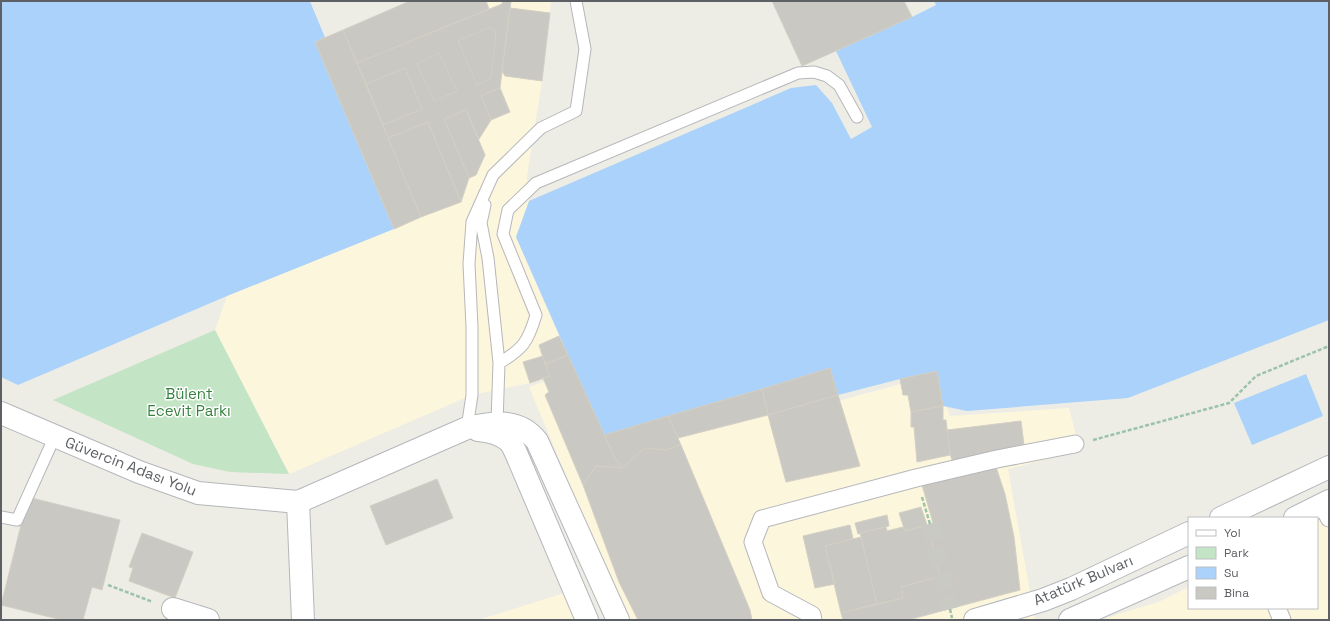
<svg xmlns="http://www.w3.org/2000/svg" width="1330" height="621" font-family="'Space Grotesk',sans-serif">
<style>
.commercial{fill:#fcf6dd}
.green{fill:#c3e4c5}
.water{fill:#aad2fa}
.pier{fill:#eeede5}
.building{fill:#cac8c2;stroke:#d3cfc4}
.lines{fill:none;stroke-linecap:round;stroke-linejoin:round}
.pedestrian-tunnel{stroke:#cacac5;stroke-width:17;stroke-dasharray:17 8;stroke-linecap:butt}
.service-casing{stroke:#b6b7bb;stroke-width:13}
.pedestrian-casing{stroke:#b6b7bb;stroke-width:19}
.minor-casing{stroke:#b6b7bb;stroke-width:24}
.secondary-casing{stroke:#b4b7bc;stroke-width:24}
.path{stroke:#9bc3a9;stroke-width:2.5;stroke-dasharray:4 2;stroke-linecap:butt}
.service{stroke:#fff;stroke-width:11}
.pedestrian{stroke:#fff;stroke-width:17}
.minor{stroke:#fff;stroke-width:22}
.secondary{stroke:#fff;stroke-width:22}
.labels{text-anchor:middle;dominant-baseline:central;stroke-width:3;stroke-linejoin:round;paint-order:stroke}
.park-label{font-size:15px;fill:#398040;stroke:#fff}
.street-label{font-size:15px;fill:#5d6065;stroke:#fff}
</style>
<rect width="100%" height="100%" fill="#eeede5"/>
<path class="commercial" d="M410,1h141l-9,80 -15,95 2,25 -13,36 52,118 -38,28 -58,12 -183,79 -74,-144 12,-34 166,-68 -78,-186z
M569,373l32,66h8l218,-66 7,29 100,-27 16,41 119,-8 11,43 -72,18 27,151h-409l-97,-233z
M1329,513v107h-229l61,-19 28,-14v21h128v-89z
M574,590l11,30h-107z"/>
<path class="green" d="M215,330l74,144 -59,-2 -37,-8 -140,-64z"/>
<path class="water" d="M1,1h309l15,36 -10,5 79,187 -167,67 -209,89 -17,-8z
M934,1h395v319l-201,78 -161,13 -24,-5 -6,-35 -37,8 -62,16 -38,-17 -196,57 -36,-80 -52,-118 13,-36 262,-113 25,-3 16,18 19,36 21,-12 -36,-76 76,-34 24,-12z
M1306,374l17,42 -71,29 -18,-42z"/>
<path class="pier" d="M310,1h2l15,36h-2z"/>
<path class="building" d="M410,1h76l3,8 -132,54 -14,-33z
M503,1h8l-11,87 -19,8 10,24 -12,19 -13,-29 -22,9 25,59 -8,24 -33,-80 -40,16 -5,-13 39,-16 -17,-41 -39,16 -9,-21 145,-59z
M772,1h132l8,16 -110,49z
M510,8l40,5 -8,68 -37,-5 -3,-5z
M490,27l6,6 -5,45 -14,7 -19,-44z
M343,30l78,187 -27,12 -79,-187z
M439,53l18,38 -23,10 -17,-37z
M405,68l17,41 -39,16 -17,-41z
M500,88l10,24 -19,8 -10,-24z
M466,110l19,45 -9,20 -7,3 -25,-59z
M428,122l33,80 -40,15 -33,-79z
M559,336l9,19 -23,9 -6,-19z
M568,355l46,101 8,12 -26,-2 -13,19 -38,-90 4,-3 -6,-14 7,-2 -5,-12z
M543,356l7,20 -20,7 -7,-21z
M830,368l8,27 -70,20 -6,-26z
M937,371l6,35 -32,6 -3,-17h-5l-3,-16z
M762,389l6,26 -90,23 -10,-22z
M838,395l22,71 -74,16 -18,-67z
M943,406v14h3l4,35 -33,7 -3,-35h-3v-15z
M668,416l13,29 -15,5 -21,-2 -23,20 -8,-12 -10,-21z
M1021,421l3,24 -71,19 -3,-11 -3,-23z
M681,445l69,165 2,10h-114l-19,-38 -36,-97 13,-19 26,2 23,-20 21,2z
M996,467l9,27 9,43 6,53 -112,30h-65l-2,-7 62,-15 -2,-11 39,-11 -13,-51 6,-2 -11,-38 12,-2 -1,-6z
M437,479l16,39 -67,27 -16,-39z
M28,497l92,23 -18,70 -10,-3 -9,33h-21l-61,-15z
M921,507l6,18 -22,6 -6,-18z
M887,515l2,11 -31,8 -3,-11z
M850,525l3,14 -28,7 10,38 -20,4 -12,-52z
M927,525l13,51 -39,11 2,11 -26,6 -17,-71 26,-6 1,4 16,-4 2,4z
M142,533l51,19 -18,46 -46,-17 4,-13 -4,-1z
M861,537l16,67 -36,9 -16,-67z"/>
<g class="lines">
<path class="pedestrian-tunnel" d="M930,524l20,85"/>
<g class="service-casing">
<path id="service" d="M485,205l-4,18 7,35 11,105 -2,60
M499,363c24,-14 29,-21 37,-48l-33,-81 5,-24 28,-27 262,-110 16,-1 13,4 12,9 18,32
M467,428l5,-33v-68l-3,-63 3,-42 21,-47 48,-47 35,-17 9,-62 -9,-48
M1,517l16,3 38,-84"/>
</g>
<g class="pedestrian-casing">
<path id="pedestrian" d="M1323,504l6,14
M1277,608l5,12
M813,620l-1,-5 -41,-22 -18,-51 9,-23 154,-41 81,-19 78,-15"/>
</g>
<g class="minor-casing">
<path id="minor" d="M298,502l5,118
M173,609l35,11"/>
</g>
<g class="secondary-casing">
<path id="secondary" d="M1,413l138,59 59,21 100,9 169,-74c26,-6 52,-10 70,13l81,179
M478,430c11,1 23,4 31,11 3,3 5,8 7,12l71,167
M1221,518l108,-51
M1295,518l34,-17
M975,620l68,-20 28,-11 118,-56
M1070,620l119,-53"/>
</g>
<path class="path" d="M1093,440l136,-37 27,-27 73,-30
M922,497l8,27
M108,585l45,17
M950,609l2,9"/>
<use href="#service" class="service"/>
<use href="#pedestrian" class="pedestrian"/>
<use href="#minor" class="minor"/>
<use href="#secondary" class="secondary"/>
</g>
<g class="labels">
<g class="park-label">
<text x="189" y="393">Bülent<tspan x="189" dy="17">Ecevit Parkı</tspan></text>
</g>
<g class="street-label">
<text transform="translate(131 466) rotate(21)">Güvercin Adası Yolu</text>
<text transform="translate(1083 580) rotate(-23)">Atatürk Bulvarı</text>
</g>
</g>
<rect width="1330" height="621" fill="none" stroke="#5d6065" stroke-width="4"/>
<rect x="1188" y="517" width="130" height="92" fill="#ffffff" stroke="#bebfc1"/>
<rect x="1196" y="530" width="20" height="6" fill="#ffffff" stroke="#bebfc1"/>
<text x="1224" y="537" font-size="12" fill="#5d6065">Yol</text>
<rect x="1196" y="547" width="20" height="12" fill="#c3e4c5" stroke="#bebfc1"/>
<text x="1224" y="557" font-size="12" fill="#5d6065">Park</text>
<rect x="1196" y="567" width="20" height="12" fill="#aad2fa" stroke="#bebfc1"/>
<text x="1224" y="577" font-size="12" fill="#5d6065">Su</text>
<rect x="1196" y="587" width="20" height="12" fill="#cac8c2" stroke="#bebfc1"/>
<text x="1224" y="597" font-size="12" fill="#5d6065">Bina</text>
</svg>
